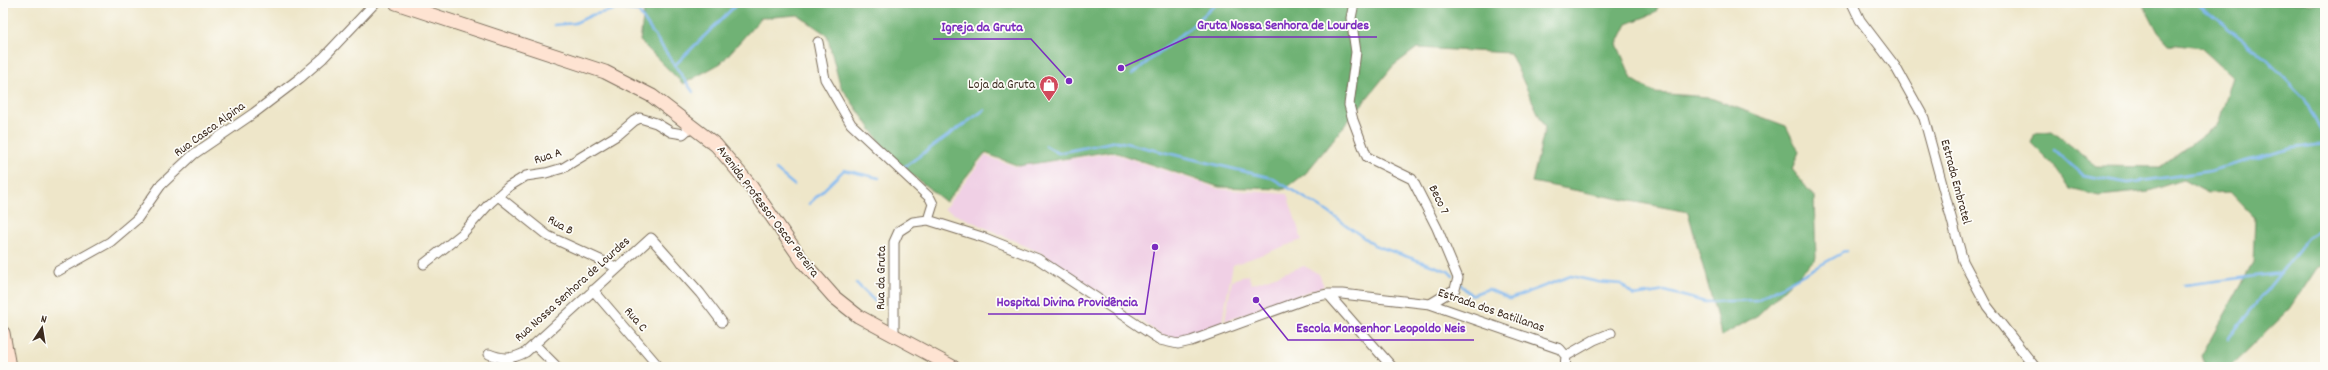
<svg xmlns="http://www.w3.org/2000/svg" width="2328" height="370" font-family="Dekko,sans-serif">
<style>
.built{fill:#f0d0e5}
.forest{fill:#6fb275;stroke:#556e4a}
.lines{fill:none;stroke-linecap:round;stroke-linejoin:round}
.stream{stroke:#80b8f0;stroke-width:2.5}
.street-casing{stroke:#7a6c5a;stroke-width:11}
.secondary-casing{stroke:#7a6c5a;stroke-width:15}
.street{stroke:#fff;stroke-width:9}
.secondary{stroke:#fee3d2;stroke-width:13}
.labels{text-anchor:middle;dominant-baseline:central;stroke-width:3.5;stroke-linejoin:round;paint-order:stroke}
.poi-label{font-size:13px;fill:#3b2a1e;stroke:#fdfcf7;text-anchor:end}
.street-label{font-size:13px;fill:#3b2a1e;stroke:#fdfcf7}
.leader{fill:none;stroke:#7b2cbf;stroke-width:1.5}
.callout-dot{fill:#7b2cbf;stroke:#fdfcf7;stroke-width:1.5}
.callout-label{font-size:14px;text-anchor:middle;font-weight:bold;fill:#7b2cbf;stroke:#fdfcf7;stroke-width:3.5;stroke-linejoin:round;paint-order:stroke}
</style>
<rect width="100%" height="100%" fill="#fdfcf7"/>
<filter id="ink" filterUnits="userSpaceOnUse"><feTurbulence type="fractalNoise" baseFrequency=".025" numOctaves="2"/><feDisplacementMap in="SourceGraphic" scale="8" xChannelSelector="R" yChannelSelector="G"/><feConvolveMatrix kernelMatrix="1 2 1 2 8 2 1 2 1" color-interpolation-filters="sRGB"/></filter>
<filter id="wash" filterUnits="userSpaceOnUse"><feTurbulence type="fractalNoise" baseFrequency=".012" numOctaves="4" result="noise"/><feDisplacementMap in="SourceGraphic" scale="16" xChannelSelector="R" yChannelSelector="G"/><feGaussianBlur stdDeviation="0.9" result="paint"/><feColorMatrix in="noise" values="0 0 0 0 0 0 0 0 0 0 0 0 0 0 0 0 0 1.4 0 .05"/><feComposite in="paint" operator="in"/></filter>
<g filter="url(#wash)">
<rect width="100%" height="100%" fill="#eee6c9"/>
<path class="built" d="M1112,153l107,36 68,5 15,46 -69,25 -11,57 -42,17 -17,-3 -122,-83 -97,-44 41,-53 32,11z
M1304,266l15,8 5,12 -99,35 7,-41 16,-5 4,9z"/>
<path class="forest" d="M645,3h1015l-5,10 -28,11 -10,20 15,35 23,14 53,4 78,29 13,26 -7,17 22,28 2,61 -58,57 -36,21 -34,-124 -156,-30 13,-54 -35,-75 -93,-5 -24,18 -87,107 -21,16 -66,-2 -108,-36 -92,15 -34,-13 -39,49 -54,-43 -52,-74 -13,-50 -29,-20 -37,3 -40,45 -38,21 -43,-43z
M2143,3h182v262l-8,3 -27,41 -60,58h-25l-4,-11 52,-93 2,-45 -25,-26 -22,1 -25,-13 -34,11 -50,5 -29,-7 -17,-24 -22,-22 4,-10 17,-2 45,35 64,1 57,-43 15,-47 -32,-29 -32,-4 -11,-12z"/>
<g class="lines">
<path class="stream" d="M2196,3l65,51 44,45 20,41
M554,25l21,-2 17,-8 26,-6 20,2 55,81
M676,64l62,-61
M1131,75l60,-48 26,-24
M1046,146l12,7 59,-12 155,37 56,34 46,33 74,26 5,5
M2054,149l28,26 46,8 82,-12 84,-23 31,-4
M904,167l80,-57
M776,170l18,15
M809,204l35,-34 35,8
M856,283l25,24
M1459,283l12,12 17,-6 22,10 61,-23 27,6 23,2 13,12 31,-5 40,11 52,-2 89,-49
M2183,285l98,-12
M2228,339l80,-101 17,-10"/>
</g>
</g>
<g filter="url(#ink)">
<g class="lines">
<g class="street-casing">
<path id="street" d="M1354,3l-3,15 5,34 -7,53 4,15 14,37 45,22 25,49 21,50 -3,11 -25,15
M1852,3l8,17 35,46 29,52 39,143 24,45 48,61
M818,42l7,37 26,45 79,74 3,6 -5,16
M498,196l50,40 70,32
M424,264l38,-30 28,-31 18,-16 18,-11 20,-3 17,-5 56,-34 15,-13 6,-3 16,5 15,9 12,2 9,-8
M58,271l52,-29 27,-23 24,-34 33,-31 60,-41 46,-35 23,-20 52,-55
M593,290l66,77
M1328,294l64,73
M894,335v-93l5,-11 14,-9 15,-2 57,18 53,21 122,81 18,4 13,-3 118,-43 19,-4h14l88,10 130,45 6,7 -1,11
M535,345l22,22
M489,354c14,6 24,5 37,-2l125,-114 49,55 22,29
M1566,356l28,-16 17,-7"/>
</g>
<g class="secondary-casing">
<path id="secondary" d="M396,3l209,69 47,24 64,49 34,40 54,78 30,34 24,19 95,51
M3,333l6,34"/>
</g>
<use href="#street" class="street"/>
<use href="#secondary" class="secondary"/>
</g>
</g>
<defs>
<g id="shop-pin" transform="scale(1)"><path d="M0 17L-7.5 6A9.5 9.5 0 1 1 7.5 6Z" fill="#d1495b" stroke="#fdfcf7"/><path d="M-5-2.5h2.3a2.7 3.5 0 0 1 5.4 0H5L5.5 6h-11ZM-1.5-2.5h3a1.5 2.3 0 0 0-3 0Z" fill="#fff"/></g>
</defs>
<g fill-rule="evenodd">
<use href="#shop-pin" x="1049" y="85"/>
</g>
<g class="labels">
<g class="poi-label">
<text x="1035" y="85">Loja da Gruta</text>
</g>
<g class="street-label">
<text transform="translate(210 130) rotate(-36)">Rua Casca Alpina</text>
<text transform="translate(548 157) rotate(-18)">Rua A</text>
<text transform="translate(1955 182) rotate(75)">Estrada Embratel</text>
<text transform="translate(1438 200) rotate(64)">Beco 7</text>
<text transform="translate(767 212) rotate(53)">Avenida Professor Oscar Pereira</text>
<text transform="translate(560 226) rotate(29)">Rua B</text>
<text transform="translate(882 278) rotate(-89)">Rua da Gruta</text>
<text transform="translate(573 290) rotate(-42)">Rua Nossa Senhora de Lourdes</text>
<text transform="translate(1491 311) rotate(19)">Estrada dos Batillanas</text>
<text transform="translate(635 320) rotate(49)">Rua C</text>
</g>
</g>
<path class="leader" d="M1121 68L1189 37H1377M1069 81L1031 39H933M1155 247L1145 314H988M1256 300L1288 340H1474"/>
<g class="callout-dot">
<circle cx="1121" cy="68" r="4"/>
<circle cx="1069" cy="81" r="4"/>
<circle cx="1155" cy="247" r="4"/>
<circle cx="1256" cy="300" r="4"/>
</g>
<g class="callout-label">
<text x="1283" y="29">Gruta Nossa Senhora de Lourdes</text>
<text x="982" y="31">Igreja da Gruta</text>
<text x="1067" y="306">Hospital Divina Providência</text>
<text x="1381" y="332">Escola Monsenhor Leopoldo Neis</text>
</g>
<rect width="2328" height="370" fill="none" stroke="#fdfcf7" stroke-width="16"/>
<g transform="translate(42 328) rotate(12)" stroke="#fdfcf7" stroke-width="3" paint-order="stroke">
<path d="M0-3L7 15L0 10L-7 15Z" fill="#3b2a1e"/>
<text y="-6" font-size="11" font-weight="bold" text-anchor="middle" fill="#3b2a1e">N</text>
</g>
</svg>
